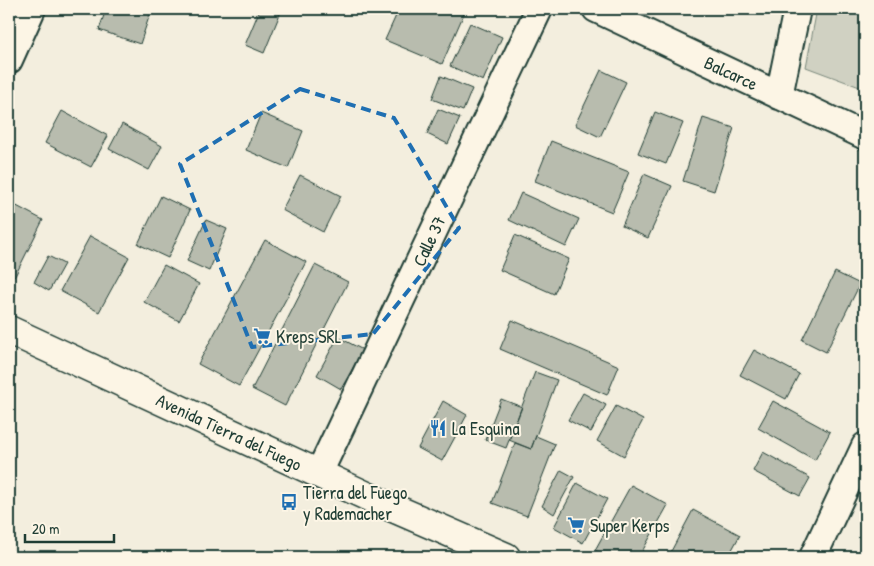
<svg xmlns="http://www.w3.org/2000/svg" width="874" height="566" font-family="'Patrick Hand',sans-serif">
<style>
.green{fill:#d0d1c2;stroke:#78877b}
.building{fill:#b8bcae;stroke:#1f3d34}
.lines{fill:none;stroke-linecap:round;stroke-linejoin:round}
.minor-casing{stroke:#1f3d34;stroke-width:30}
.trunk-casing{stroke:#1f3d34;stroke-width:31}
.minor{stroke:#fcf5e5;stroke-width:26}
.trunk{stroke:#fcf5e5;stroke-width:28}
.marked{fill:none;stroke:#1f6fb2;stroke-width:4;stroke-dasharray:10 6;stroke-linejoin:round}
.labels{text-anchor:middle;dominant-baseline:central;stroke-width:4;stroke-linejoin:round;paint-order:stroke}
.street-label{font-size:18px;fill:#1f3d34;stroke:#fcf5e5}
.poi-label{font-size:18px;fill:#1f3d34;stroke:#fcf5e5;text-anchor:start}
</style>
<rect width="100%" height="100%" fill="#f3eede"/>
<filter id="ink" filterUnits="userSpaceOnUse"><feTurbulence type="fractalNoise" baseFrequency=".02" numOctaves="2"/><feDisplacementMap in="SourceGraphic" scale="10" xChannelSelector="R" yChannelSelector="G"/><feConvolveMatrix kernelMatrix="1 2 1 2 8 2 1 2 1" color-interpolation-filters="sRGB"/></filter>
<g filter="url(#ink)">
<path class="green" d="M817,9h48v80l-59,-22z"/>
<path class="building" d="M106,9h40l5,2 -11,33 -41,-14z
M260,9h22l-18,44 -19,-8z
M399,9h67l-24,55 -57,-24z
M470,23l32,14 -19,44 -33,-15z
M601,70l25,12 -26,55 -25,-12z
M441,76l31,13 -9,22 -31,-12z
M438,109l22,9 -12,26 -21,-10z
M62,111l46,25 -17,31 -46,-24z
M655,112l28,11 -17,41 -28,-11z
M261,113l42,18 -15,37 -42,-18z
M703,118l31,10 -20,63 -31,-10z
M122,124l40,22 -13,24 -40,-21z
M551,141l78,31 -17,40 -77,-31z
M644,174l28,12 -24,52 -26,-12z
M300,175l41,21 -18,36 -41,-22z
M521,193l58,26 -13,28 -57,-27z
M161,196l29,14 -22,48 -30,-14z
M9,202l34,18 -28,56 -6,-4z
M206,220l21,9 -18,42 -22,-10z
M515,235l54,24 -15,35 -54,-24z
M90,236l39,21 -30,55 -39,-21z
M265,240l41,22 -67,124 -41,-22z
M48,256l16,8 -15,27 -15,-9z
M164,265l35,19 -20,37 -35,-19z
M315,265l33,17 -63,124 -33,-17z
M835,272l25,12 -34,68 -24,-12z
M512,320l107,46 -12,29 -107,-46z
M338,337l25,13 -22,39 -24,-14z
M754,350l45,24 -13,25 -46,-24z
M535,372l22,8 -26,69 -22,-9z
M583,393l23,12 -15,27 -23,-12z
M501,399l21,8 -16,41 -21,-8z
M443,401l24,14 -25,46 -24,-13z
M773,401l57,31 -15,28 -57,-32z
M616,406l27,14 -19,36 -27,-15z
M536,436l19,8 -28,72 -35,-13 23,-60 16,6z
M763,452l47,26 -10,18 -47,-25z
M561,470l13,7 -20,37 -12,-8z
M577,483l30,16 -24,44 -29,-16z
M631,485l37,20 -29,52h-30l-14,-7z
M693,510l47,25 -12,22h-60z"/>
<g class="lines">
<g class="minor-casing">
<path id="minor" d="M596,9l269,127
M9,60l23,-51
M779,96l18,-87
M319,473l220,-464
M813,557l52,-111"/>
</g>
<g class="trunk-casing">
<path id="trunk" d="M9,330l375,174 122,53"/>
</g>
<use href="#minor" class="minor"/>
<use href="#trunk" class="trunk"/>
</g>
</g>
<path class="marked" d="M300,89l94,29 65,110 -86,106 -121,13 -72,-183z"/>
<defs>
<g id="supermarket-bare" transform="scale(1.35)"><path d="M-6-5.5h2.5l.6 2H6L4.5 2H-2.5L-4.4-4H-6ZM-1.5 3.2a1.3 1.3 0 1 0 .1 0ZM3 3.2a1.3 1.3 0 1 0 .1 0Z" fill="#1f6fb2" stroke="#fcf5e5" stroke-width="2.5" paint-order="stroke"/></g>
<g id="restaurant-bare" transform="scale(1.35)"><path d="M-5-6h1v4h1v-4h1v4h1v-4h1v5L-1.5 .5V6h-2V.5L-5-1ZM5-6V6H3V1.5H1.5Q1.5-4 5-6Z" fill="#1f6fb2" stroke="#fcf5e5" stroke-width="2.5" paint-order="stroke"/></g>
<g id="bus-bare" transform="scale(1.35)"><path d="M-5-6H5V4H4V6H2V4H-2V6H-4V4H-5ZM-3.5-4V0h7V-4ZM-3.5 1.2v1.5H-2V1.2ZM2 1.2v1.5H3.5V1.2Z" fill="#1f6fb2" stroke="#fcf5e5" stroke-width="2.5" paint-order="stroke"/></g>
</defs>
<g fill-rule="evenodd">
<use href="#supermarket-bare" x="262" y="336"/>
<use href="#restaurant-bare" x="438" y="428"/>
<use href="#bus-bare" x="289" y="502"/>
<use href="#supermarket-bare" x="576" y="525"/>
</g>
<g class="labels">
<g class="street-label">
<text transform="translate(731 73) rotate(25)">Balcarce</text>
<text transform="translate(429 241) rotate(-65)">Calle 37</text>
<text transform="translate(229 432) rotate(25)">Avenida Tierra del Fuego</text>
</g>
<g class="poi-label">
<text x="276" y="336">Kreps SRL</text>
<text x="452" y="428">La Esquina</text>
<text x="303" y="492">Tierra del Fuego<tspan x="303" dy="21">y Rademacher</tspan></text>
<text x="590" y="525">Super Kerps</text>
</g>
</g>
<rect width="874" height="566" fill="none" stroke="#fcf5e5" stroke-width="30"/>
<rect x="15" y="15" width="844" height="536" fill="none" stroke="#1f3d34" stroke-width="2" filter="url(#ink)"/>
<path d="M25 534v8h89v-8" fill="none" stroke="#1f3d34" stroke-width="2.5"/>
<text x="32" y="534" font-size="15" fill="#1f3d34" stroke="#fcf5e5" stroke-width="4" paint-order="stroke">20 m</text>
</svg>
